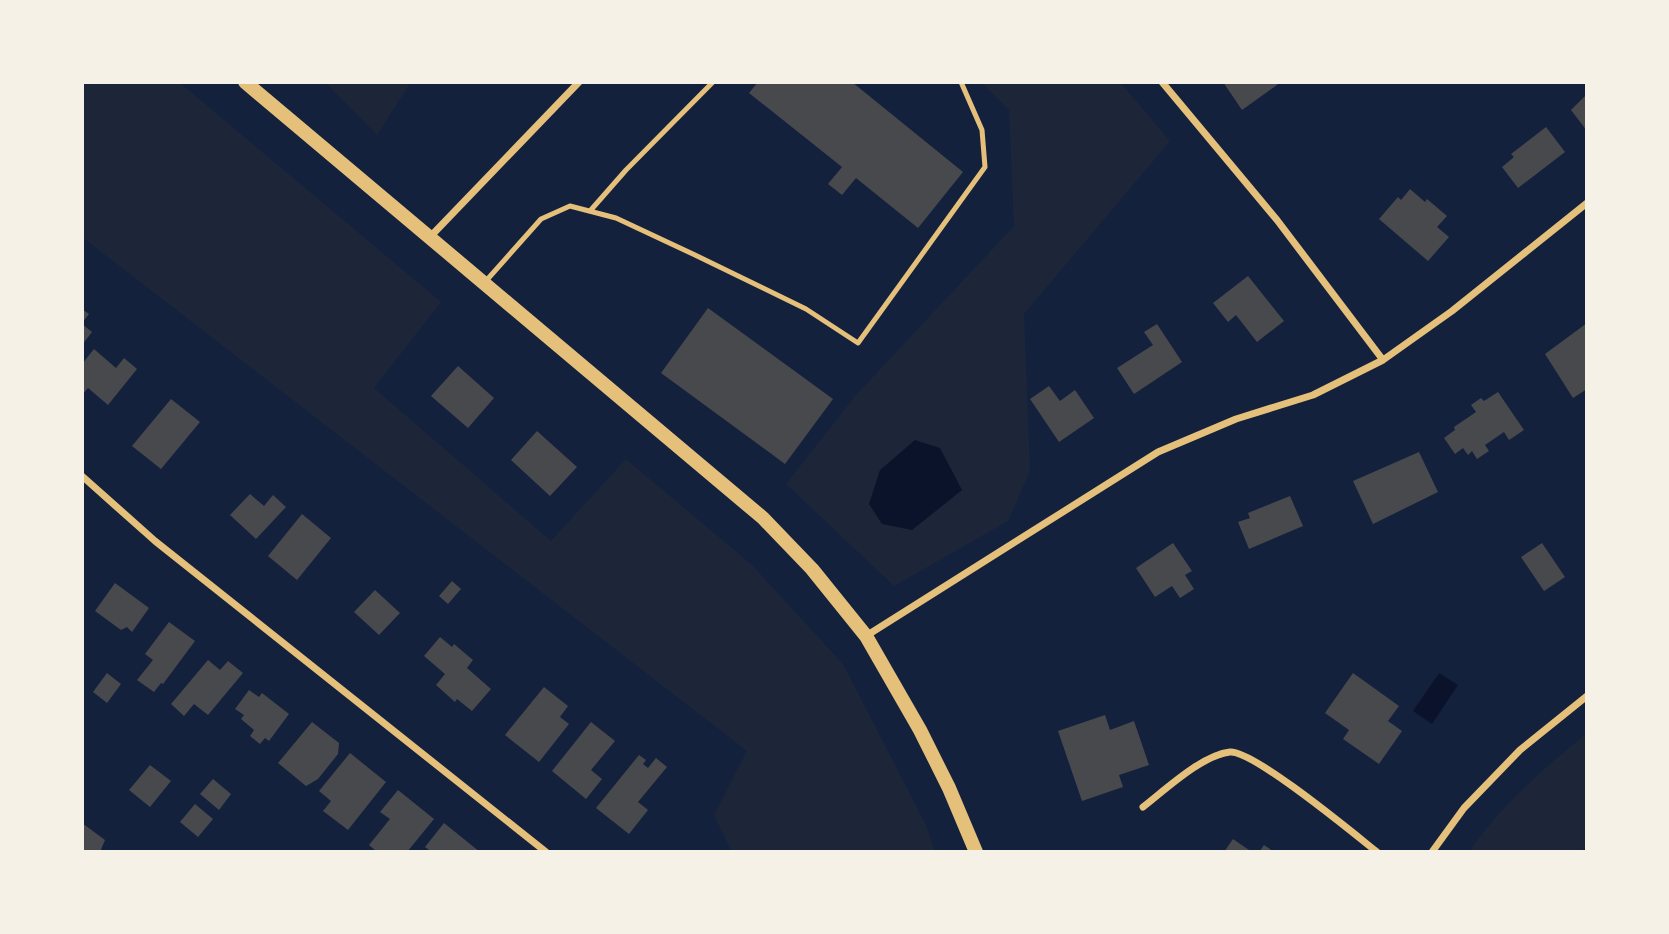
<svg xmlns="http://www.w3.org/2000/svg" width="1669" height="934" font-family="'DejaVu Sans',sans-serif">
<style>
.green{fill:#1d2539}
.water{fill:#0b132b}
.building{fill:#48494c}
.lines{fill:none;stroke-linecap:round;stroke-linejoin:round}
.service{stroke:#e5c07b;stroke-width:5}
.minor{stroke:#e5c07b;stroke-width:7}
.secondary{stroke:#e5c07b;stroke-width:14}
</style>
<rect width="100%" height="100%" fill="#14213d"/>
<path class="green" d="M82,82h97l262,220 -67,86 177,153 75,-82 126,106 91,99 83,161 9,27h-203l-18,-37 33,-64 -665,-514z
M325,82h86l-34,53z
M981,82h139l50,59 -146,173 6,157 -22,50 -114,65 -108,-102 70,-89 158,-169 -5,-116z
M1587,733v109l-5,10h-113c32,-47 74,-83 118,-119z"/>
<path class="water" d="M915,440l25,8 22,42 -50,40 -30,-6 -13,-20 11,-34z
M1439,673l19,12 -26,39 -19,-13z"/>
<path class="building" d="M758,82h94l111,90 -45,56 -62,-50 -14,17 -14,-11 14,-17 -93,-74z
M1223,82h58l-39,28z
M1587,94v37l-16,-21z
M1546,127l19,25 -47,36 -16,-21 12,-10 -3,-3z
M1410,189l15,13 2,-3 20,17 -10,11 12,10 -21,24 -49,-42 19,-22 3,3z
M1248,276l36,45 -27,21 -21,-27 -8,7 -15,-19z
M708,308l125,91 -48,65 -124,-91z
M82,309l7,5 -7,9z
M1587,323v66l-14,9 -28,-44z
M82,324l10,8 -10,13z
M1157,324l25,38 -48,32 -17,-26 36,-23 -9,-13z
M94,349l22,19 8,-10 13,11 -29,36 -20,-17 -6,7v-31z
M458,366l36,32 -26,30 -37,-32z
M1049,386l11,15 15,-11 19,28 -35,24 -29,-43z
M1498,392l26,38 -15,10 -5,-8 -19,13 4,6 -12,8 -5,-8 -4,4 -5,-7 -8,6 -11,-16 11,-8 -1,-3 22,-15 -5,-7 10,-7 3,3z
M171,399l29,23 -39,47 -29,-23z
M537,431l40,36 -27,29 -39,-36z
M1419,452l19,40 -65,32 -20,-43z
M250,494l14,12 9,-11 13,12 -30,32 -26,-24z
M1290,496l13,30 -54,23 -11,-27 12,-4 -2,-5z
M302,514l29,24 -34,42 -29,-24z
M1173,543l19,28 -7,4 9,14 -14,9 -8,-12 -17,11 -19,-29z
M1542,543l23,34 -21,14 -23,-34z
M452,581l9,8 -13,15 -9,-8z
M115,583l34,25 -17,24 -5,-5 -6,3 -26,-19z
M375,590l25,23 -21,22 -25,-23z
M169,622l26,19 -32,43 -2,-1 -7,9 -17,-12 16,-20 -8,-6z
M440,637l12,10 2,-3 19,16 -6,8 24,21 -19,22 -15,-12 -2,3 -19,-17 9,-11 -21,-18z
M208,660l12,10 8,-9 15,12 -35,42 -14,-11 -10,12 -13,-12z
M107,673l14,11 -14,19 -14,-11z
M1353,673l46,33 -11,15 14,10 -23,33 -36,-25 6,-9 -24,-17z
M544,687l24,19 -8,11 9,7 -30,38 -34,-27z
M249,690l10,7 3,-4 27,21 -20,27 -4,-3 -5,6 -10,-8 4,-6 -13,-11 3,-4 -9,-6z
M1105,715l5,15 24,-9 15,44 -30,10 4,12 -41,14 -24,-70z
M312,722l27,21 -1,11 -20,25 -12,7 -28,-23z
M591,722l24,19 -24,29 11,9 -16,20 -34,-28z
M350,753l36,29 -38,48 -25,-19 8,-10 -12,-10z
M639,755l7,5 -3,4 5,4 8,-10 11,9 -29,35 10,8 -19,24 -33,-26z
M150,765l21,16 -21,26 -21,-17z
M213,779l18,15 -12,16 -19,-16z
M398,790l36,29 -27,33h-30l-8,-7 21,-26 -10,-7z
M195,804l18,15 -15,18 -18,-15z
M82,823l23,17 -5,12h-18z
M444,823l36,29h-48l-7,-5z
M1233,839l19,13h-28z
M1264,845l10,7h-15z"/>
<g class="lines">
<path class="service" d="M590,211l36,-41 87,-88
M485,282l56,-63 29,-13 46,12 79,37 111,54 52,34 127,-176 -3,-37 -21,-48"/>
<path class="minor" d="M1162,82l115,138 106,140
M430,237l149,-155
M82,476l73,65 391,311
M866,636l292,-184 78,-33 77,-24 70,-35 69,-49 135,-108
M1143,807c22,-17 59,-52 87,-55 23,-2 123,81 147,100
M1432,852l32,-44 56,-58 67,-54"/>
<path class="secondary" d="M245,82l518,436 49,51 54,67 54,94 29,58 27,64"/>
</g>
<rect width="1669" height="934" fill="none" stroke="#f6f1e7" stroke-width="168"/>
</svg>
